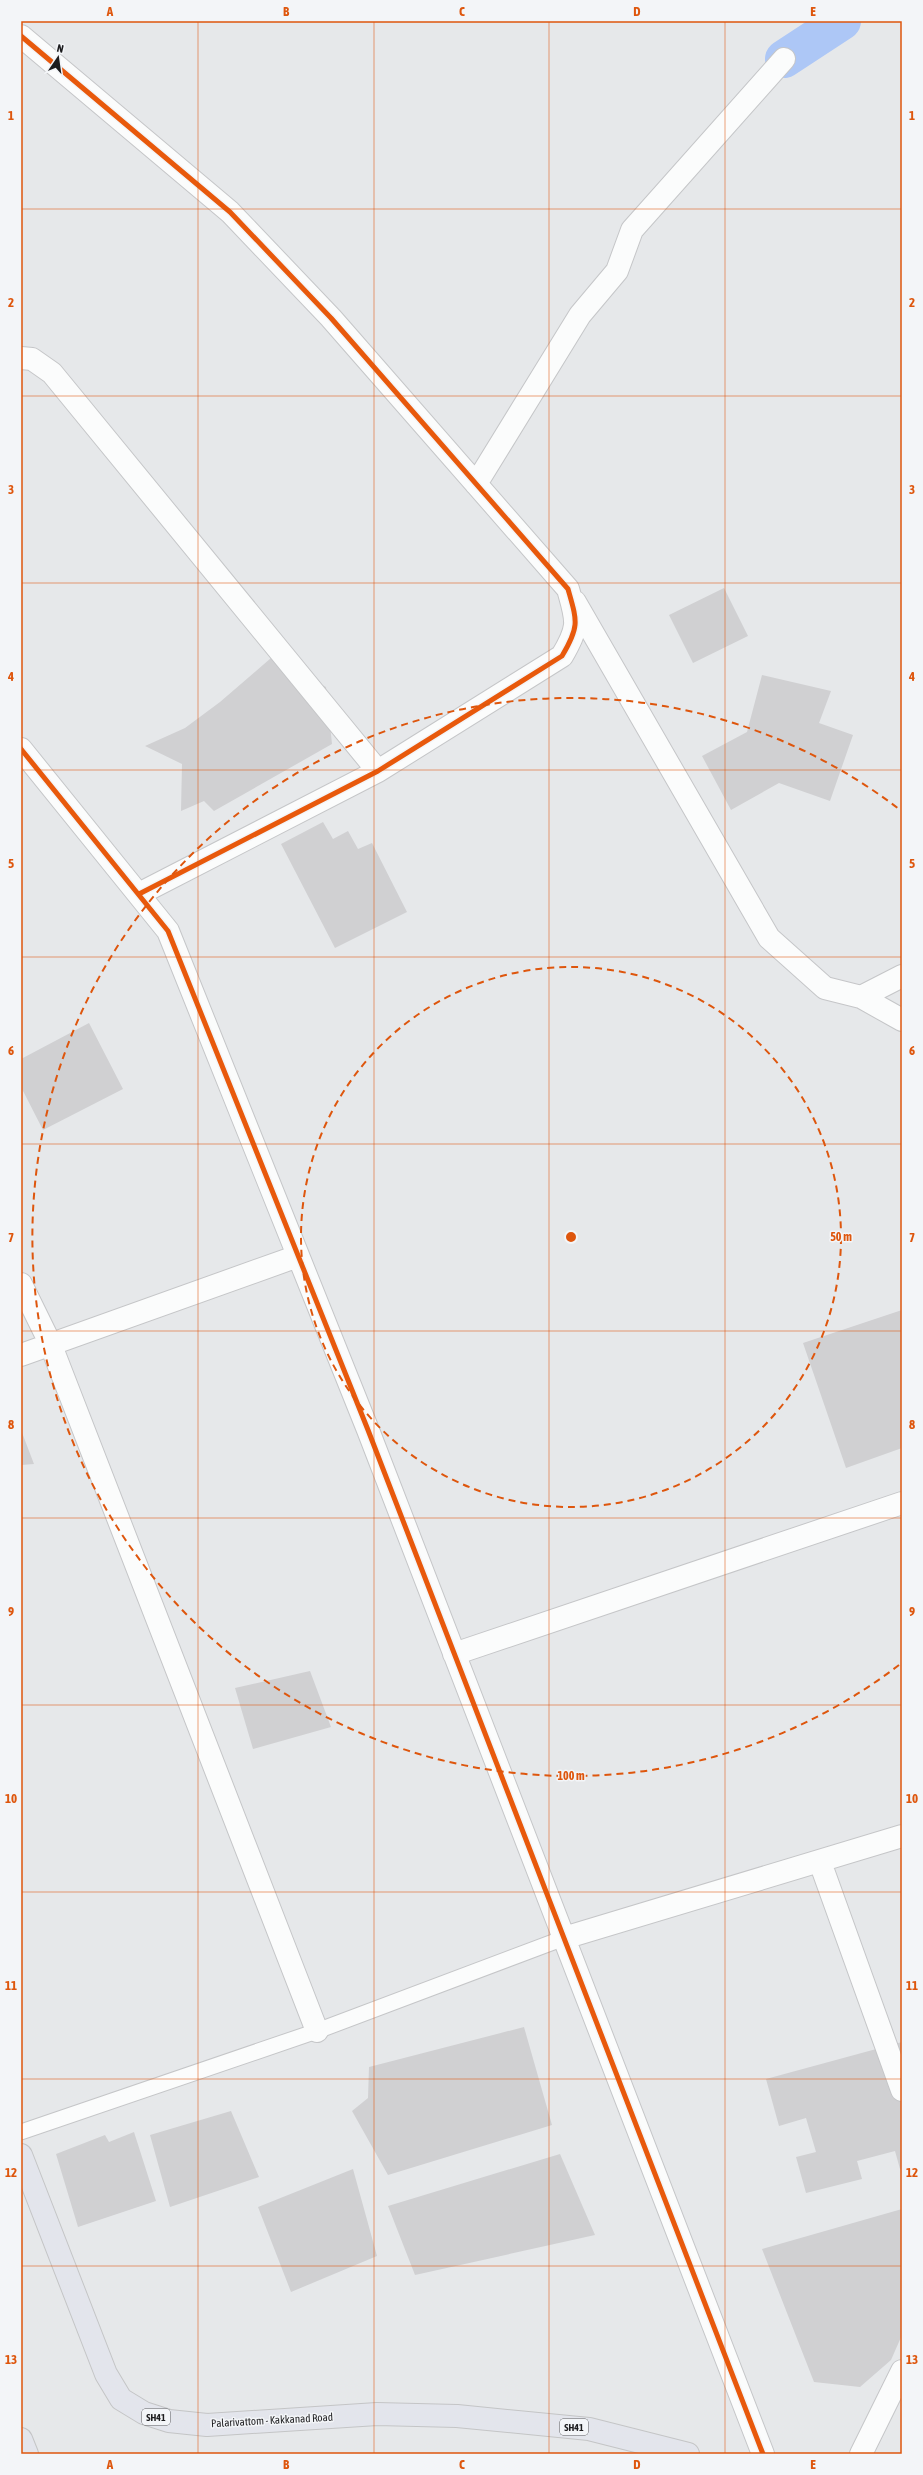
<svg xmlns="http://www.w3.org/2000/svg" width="923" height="2475" font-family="'Asap Condensed',sans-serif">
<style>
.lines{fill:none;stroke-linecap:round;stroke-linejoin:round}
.canal{stroke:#adc7f6;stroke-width:38}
.building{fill:#d0d0d2}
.service-casing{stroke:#c5c6c8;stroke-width:17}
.minor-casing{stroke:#c5c6c8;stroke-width:24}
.primary-casing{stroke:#c4c5c6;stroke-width:24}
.service{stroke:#fbfcfc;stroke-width:15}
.minor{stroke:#fbfcfc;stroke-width:22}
.primary{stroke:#e3e5ec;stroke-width:22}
.cycleway-casing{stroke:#f3f5f8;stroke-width:8}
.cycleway{stroke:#e8590c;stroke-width:5}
.grid{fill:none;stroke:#de560d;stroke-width:1;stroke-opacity:0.55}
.ring{fill:none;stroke:#de560d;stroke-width:2;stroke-dasharray:7 5}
.labels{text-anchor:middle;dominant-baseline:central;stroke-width:3;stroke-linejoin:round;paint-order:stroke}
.shield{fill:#f3f5f8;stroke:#5c5d5f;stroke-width:1}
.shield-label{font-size:10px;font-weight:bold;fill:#1c1c1e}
.street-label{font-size:11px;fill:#1c1c1e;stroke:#f3f5f8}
.centre{fill:#de560d;stroke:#f3f5f8;stroke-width:2}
.ring-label{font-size:12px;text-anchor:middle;font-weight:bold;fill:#de560d;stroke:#f3f5f8;stroke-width:3;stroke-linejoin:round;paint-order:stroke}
.neatline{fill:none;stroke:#de560d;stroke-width:1.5}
.grid-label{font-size:13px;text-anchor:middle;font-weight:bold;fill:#de560d}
</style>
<rect width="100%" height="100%" fill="#e6e8ea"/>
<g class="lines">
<path class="canal" d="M784,59l58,-38"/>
</g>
<path class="building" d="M724,588l24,48 -55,27 -24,-48z
M271,658l55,29 6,57 -118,67 -10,-10 -23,10 1,-47 -37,-18 40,-18 35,-26z
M762,675l69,16 -12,32 34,12 -23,66 -51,-18 -48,27 -29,-54 45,-24z
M323,822l10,17 15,-8 10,18 14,-6 35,69 -72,36 -54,-104z
M89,1023l34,66 -80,41 -22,-43v-28z
M902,1310v138l-56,20 -43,-125z
M21,1430l13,34 -13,1z
M310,1671l21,56 -78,22 -18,-61z
M524,2027l28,98 -164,50 -36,-64 16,-13 1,-31z
M902,2042v126l-2,1 -5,-18 -38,10 5,18 -56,14 -10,-36 20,-5 -10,-34 -27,8 -13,-47z
M231,2111l28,66 -89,30 -20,-72z
M134,2132l22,69 -78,26 -22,-73 49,-19 4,7z
M560,2154l35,81 -180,40 -27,-69z
M353,2169l24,87 -86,36 -33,-85z
M902,2209v126l-11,25 -31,27 -46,-5 -52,-133z"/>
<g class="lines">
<g class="service-casing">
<path id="service" d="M21,2132l296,-101 247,-93"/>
</g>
<g class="minor-casing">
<path id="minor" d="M21,36l209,176 101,106 237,271c9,32 12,37 -6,67l-184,115 -239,123
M21,358l11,1 20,14 326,398
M476,484l104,-169 37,-44 15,-41 152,-171
M575,602l194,336 56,50 36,9 41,-21
M21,749l147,182 200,499 395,1024
M861,997l41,23
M21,1284l29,59 267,688
M21,1355l277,-99
M454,1654l448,-151
M820,1862l82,228
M564,1938l338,-102
M861,2454l41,-83"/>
</g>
<g class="primary-casing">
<path id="primary" d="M21,2155l85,219 15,25 23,14 25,8 38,4 170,-11 80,2 132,13 99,25
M21,2439l6,15"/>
</g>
<use href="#service" class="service"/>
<use href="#minor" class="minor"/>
<use href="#primary" class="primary"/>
<g class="cycleway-casing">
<path id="cycleway" d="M21,36l209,176 101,106 237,271c9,32 12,37 -6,67l-184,115 -239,123
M21,749l147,182 200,499 395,1024"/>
</g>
<use href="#cycleway" class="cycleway"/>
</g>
<path class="grid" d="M198,21v2433M374,21v2433M549,21v2433M725,21v2433M21,209h881M21,396h881M21,583h881M21,770h881M21,957h881M21,1144h881M21,1331h881M21,1518h881M21,1705h881M21,1892h881M21,2079h881M21,2266h881"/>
<g class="ring">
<circle cx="571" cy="1237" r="270"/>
<path d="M899 1665A539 539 0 1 1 899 809"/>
</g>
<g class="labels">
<g class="shield">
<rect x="142" y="2409" width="28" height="16" rx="3"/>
<rect x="560" y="2419" width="28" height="16" rx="3"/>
</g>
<g class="shield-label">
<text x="156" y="2417">SH41</text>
<text x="574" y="2427">SH41</text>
</g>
<g class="street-label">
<text transform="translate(272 2420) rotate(-3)">Palarivattom - Kakkanad Road</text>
</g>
</g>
<circle cx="571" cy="1237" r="6" class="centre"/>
<g class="ring-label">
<text x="841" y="1241">50 m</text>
<text x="571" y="1780">100 m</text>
</g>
<rect width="923" height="2475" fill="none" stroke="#f3f5f8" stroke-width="44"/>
<g transform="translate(58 58) rotate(13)" stroke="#f3f5f8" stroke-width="3" paint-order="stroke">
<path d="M0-3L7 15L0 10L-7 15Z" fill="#1c1c1e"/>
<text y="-6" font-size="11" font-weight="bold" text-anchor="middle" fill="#1c1c1e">N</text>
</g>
<rect x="22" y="22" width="879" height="2431" class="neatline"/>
<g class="grid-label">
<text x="110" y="16">A</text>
<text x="286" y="16">B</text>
<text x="462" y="16">C</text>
<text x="637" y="16">D</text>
<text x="813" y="16">E</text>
<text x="11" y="120">1</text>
<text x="912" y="120">1</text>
<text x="11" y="307">2</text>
<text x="912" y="307">2</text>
<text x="11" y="494">3</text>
<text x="912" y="494">3</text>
<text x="11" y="681">4</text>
<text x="912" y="681">4</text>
<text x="11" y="868">5</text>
<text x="912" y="868">5</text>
<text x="11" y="1055">6</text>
<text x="912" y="1055">6</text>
<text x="11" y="1242">7</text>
<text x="912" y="1242">7</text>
<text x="11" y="1429">8</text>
<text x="912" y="1429">8</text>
<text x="11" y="1616">9</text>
<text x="912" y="1616">9</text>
<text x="11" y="1803">10</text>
<text x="912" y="1803">10</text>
<text x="11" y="1990">11</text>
<text x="912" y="1990">11</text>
<text x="11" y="2177">12</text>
<text x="912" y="2177">12</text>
<text x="11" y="2364">13</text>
<text x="912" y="2364">13</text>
<text x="110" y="2469">A</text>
<text x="286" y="2469">B</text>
<text x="462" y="2469">C</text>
<text x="637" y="2469">D</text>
<text x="813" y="2469">E</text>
</g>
</svg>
